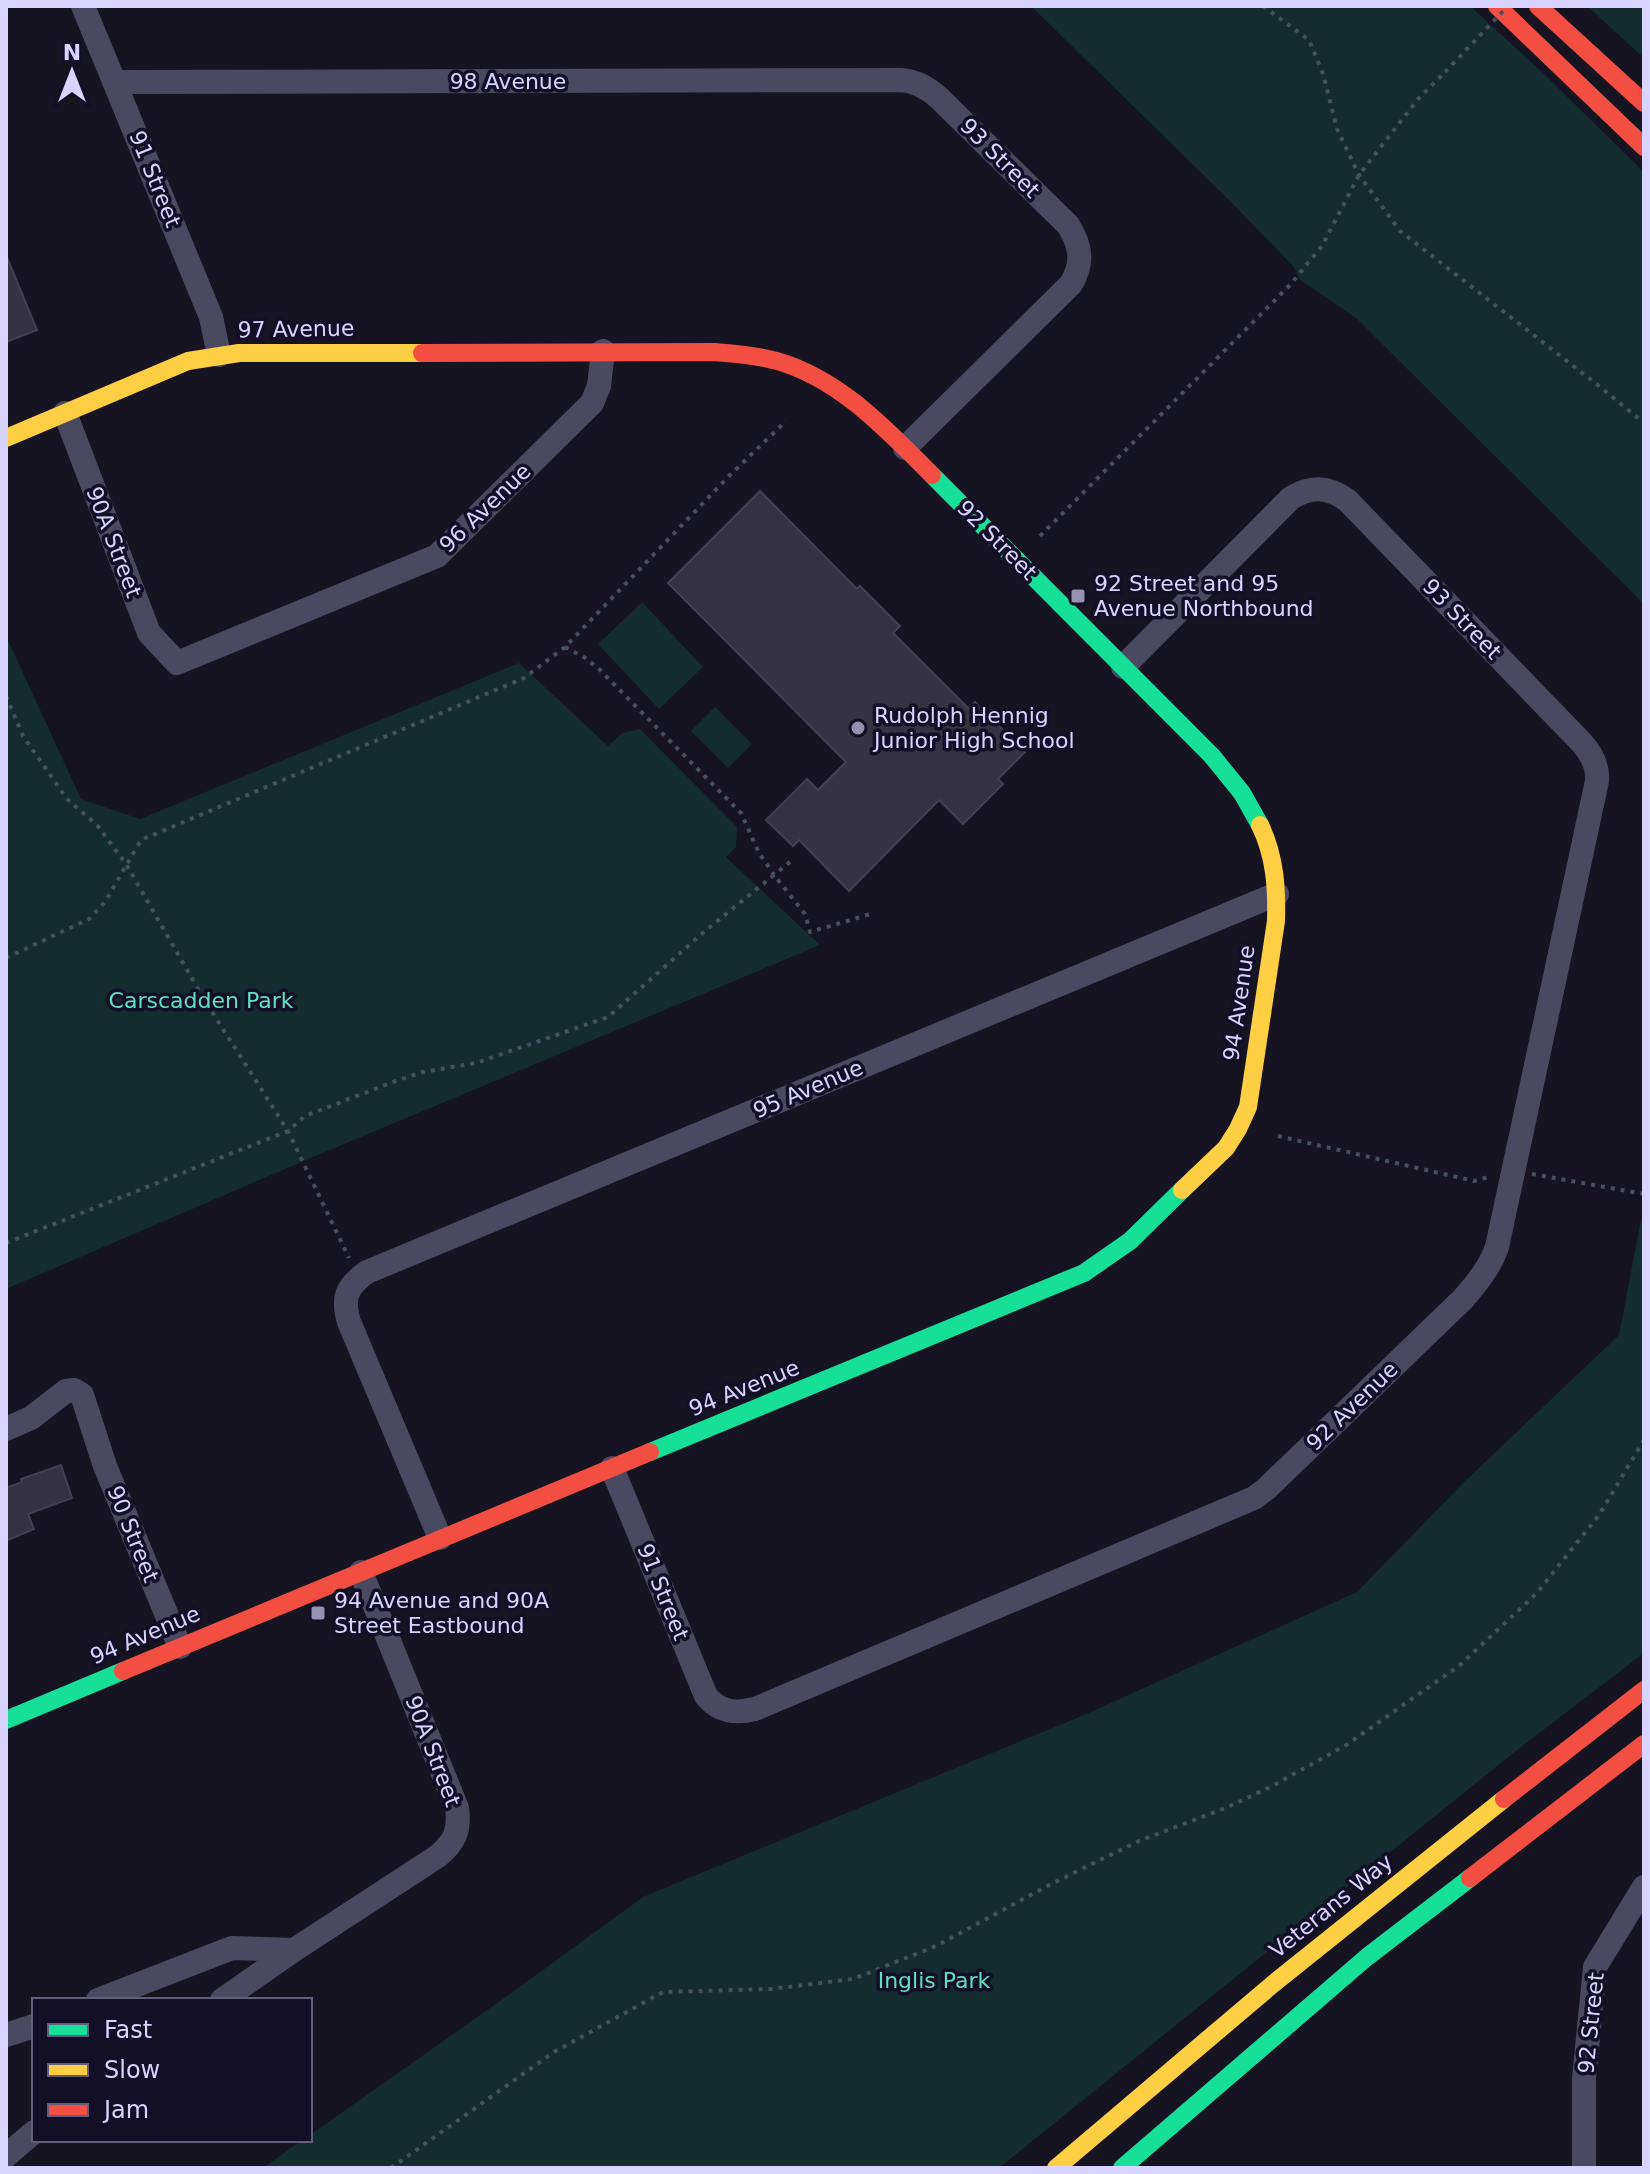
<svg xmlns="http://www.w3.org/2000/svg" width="1650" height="2174" font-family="'DejaVu Sans',sans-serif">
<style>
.green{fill:#132c2d}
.building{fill:#343243;stroke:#433f54;stroke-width:2}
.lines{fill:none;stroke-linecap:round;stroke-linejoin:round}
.path{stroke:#44505f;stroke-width:4;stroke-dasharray:4 6;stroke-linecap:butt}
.street{stroke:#4a4962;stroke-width:24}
.fast{stroke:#16e098;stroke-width:18}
.slow{stroke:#ffcf43;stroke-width:18}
.jam{stroke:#f24e42;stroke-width:18}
.path-bridge{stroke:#44505f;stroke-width:4;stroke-dasharray:4 6;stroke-linecap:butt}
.poi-dot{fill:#9591b1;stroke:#130f26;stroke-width:3}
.labels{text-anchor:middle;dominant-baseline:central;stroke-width:7;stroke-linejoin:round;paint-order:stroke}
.street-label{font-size:22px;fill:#d9d4ff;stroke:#130f26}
.poi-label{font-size:22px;fill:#d9d4ff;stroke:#130f26;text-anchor:start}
.park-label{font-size:22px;fill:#5fe0c0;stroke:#130f26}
</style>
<rect width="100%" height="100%" fill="#161421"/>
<path class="green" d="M1031,6h439l71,65 103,101v432l-288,-286 -57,-39 -5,-12 -65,-67z
M1587,6h57v52z
M642,602l61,65 -44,42 -61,-65z
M6,636l75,163 59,20 379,-156 89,83 14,-13 18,-4 97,98 -1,20 -10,10 94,88 -507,212 -307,132z
M715,707l37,37 -24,24 -37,-37z
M1644,1204v449l-127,97 -518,418h-736l39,-28h8v-5l200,-141 133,-97 441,-182 273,-123 108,-111 154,-146z"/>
<path class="building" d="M6,255l31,75 -31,12z
M760,491l97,98 3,-3 40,40 -7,7 76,76 6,-7 50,50 -27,27 5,5 -40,40 -24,-24 -90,91 -50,-51 -6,6 -27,-26 41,-41 11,11 28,-28 -178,-179z
M61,1465l11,33 -44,16 6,15 -28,12v-53l16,-6 -1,-3z"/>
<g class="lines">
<path class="path" d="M1263,6l46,34 14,34 14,55 22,46 41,56 199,155 45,37
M1040,536l250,-251 32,-39 37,-71 59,-76 27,-27
M565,647l19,10 15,12 142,144 18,40 15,22 17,-14
M6,696l17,40 44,63 30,26 29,39 79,137 83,130 61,127
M6,958l83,-39 16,-17 36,-62 383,-162 41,-31 165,-172 56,-54
M1278,1136l196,45 18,-5
M1532,1174l112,20
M6,1243l282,-112 17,-15 88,-34 30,-10 53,-9 132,-46 97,-86 69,-56 31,39 5,18 64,-19
M391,2168l163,-116 109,-60 108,-3 82,-10 83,-33 117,-63 86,-42 89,-34 44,-21 76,-42 112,-79 76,-71 63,-79 45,-75"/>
<path class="street" d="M83,6l128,311 8,38
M115,82l786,-2c15,1 26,7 38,18l129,127c13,21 16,37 3,59l-166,164
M65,413l84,220 28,30 260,-107 155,-153 7,-17 4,-35
M6,1429l25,-11 35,-27 8,-1 8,5 23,71 75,181
M612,1468l94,228c13,16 29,18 49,13l499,-211 12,-9 197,-190c14,-16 27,-32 34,-52l100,-466c1,-15 -5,-27 -15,-38l-235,-243c-20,-14 -36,-14 -56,-2l-168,169
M440,1538l-91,-216c-7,-24 -3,-35 18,-50l910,-378
M98,2000l134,-52 62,2
M222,2000l72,-50 144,-94c17,-14 22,-26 19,-48l-96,-236
M6,2035l28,-9
M6,2156l28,-24
M1584,2168v-90l11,-111 49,-80"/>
<path class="fast" d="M932,475l280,281 30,37 18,32
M650,1452l434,-179 46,-32 52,-51
M6,1720l117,-49
M1122,2168l245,-211 103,-79"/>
<path class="slow" d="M6,438l182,-77 51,-8h183
M1182,1190l44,-42 12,-19 10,-22 28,-186c1,-33 -1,-65 -16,-96
M1056,2168l217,-184 231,-185"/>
<path class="jam" d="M1497,6l147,141
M1538,6l106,97
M422,353l293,-1c21,2 42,3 62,9 63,18 110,69 155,114
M123,1671l527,-219
M1504,1799l140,-109
M1470,1878l174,-134"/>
<path class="path-bridge" d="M1445,72l63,-66"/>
</g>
<g class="poi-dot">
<rect x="1070" y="588" width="16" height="16" rx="4"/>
<circle cx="858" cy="728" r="8"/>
<rect x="310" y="1605" width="16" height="16" rx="4"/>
</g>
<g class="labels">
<g class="street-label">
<text x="508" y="81">98 Avenue</text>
<text transform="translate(1000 158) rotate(45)">93 Street</text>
<text transform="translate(155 179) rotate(68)">91 Street</text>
<text transform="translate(296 329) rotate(-1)">97 Avenue</text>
<text transform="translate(485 508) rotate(-44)">96 Avenue</text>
<text transform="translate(997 540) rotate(45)">92 Street</text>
<text transform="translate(114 542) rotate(69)">90A Street</text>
<text transform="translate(1462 619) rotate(46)">93 Street</text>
<text transform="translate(1239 1003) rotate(-82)">94 Avenue</text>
<text transform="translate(808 1089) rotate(-23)">95 Avenue</text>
<text transform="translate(744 1388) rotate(-22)">94 Avenue</text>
<text transform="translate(1352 1406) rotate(-44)">92 Avenue</text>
<text transform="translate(133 1534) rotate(68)">90 Street</text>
<text transform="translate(663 1592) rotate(68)">91 Street</text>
<text transform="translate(145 1635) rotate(-23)">94 Avenue</text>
<text transform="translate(433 1751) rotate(69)">90A Street</text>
<text transform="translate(1331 1906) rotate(-39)">Veterans Way</text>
<text transform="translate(1591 2023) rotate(-84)">92 Street</text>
</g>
<g class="poi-label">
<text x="1094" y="583">92 Street and 95<tspan x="1094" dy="25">Avenue Northbound</tspan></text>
<text x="874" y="715">Rudolph Hennig<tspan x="874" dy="25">Junior High School</tspan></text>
<text x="334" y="1600">94 Avenue and 90A<tspan x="334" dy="25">Street Eastbound</tspan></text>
</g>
<g class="park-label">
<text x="201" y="1000">Carscadden Park</text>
<text x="934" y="1980">Inglis Park</text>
</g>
</g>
<rect width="1650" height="2174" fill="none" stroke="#d9d4ff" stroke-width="16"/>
<rect x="32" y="1998" width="280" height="144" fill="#130f26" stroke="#625e7d" stroke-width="2"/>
<rect x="48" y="2024" width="40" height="12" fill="#16e098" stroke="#625e7d" stroke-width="2"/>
<text x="104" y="2038" font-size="24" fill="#d9d4ff">Fast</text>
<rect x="48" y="2064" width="40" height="12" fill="#ffcf43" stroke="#625e7d" stroke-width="2"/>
<text x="104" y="2078" font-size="24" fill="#d9d4ff">Slow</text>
<rect x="48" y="2104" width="40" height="12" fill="#f24e42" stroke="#625e7d" stroke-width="2"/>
<text x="104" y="2118" font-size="24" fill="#d9d4ff">Jam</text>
<g transform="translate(72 72)" stroke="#130f26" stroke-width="6" paint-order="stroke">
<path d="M0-6L14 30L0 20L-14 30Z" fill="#d9d4ff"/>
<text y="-12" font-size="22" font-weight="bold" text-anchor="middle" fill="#d9d4ff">N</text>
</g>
</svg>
